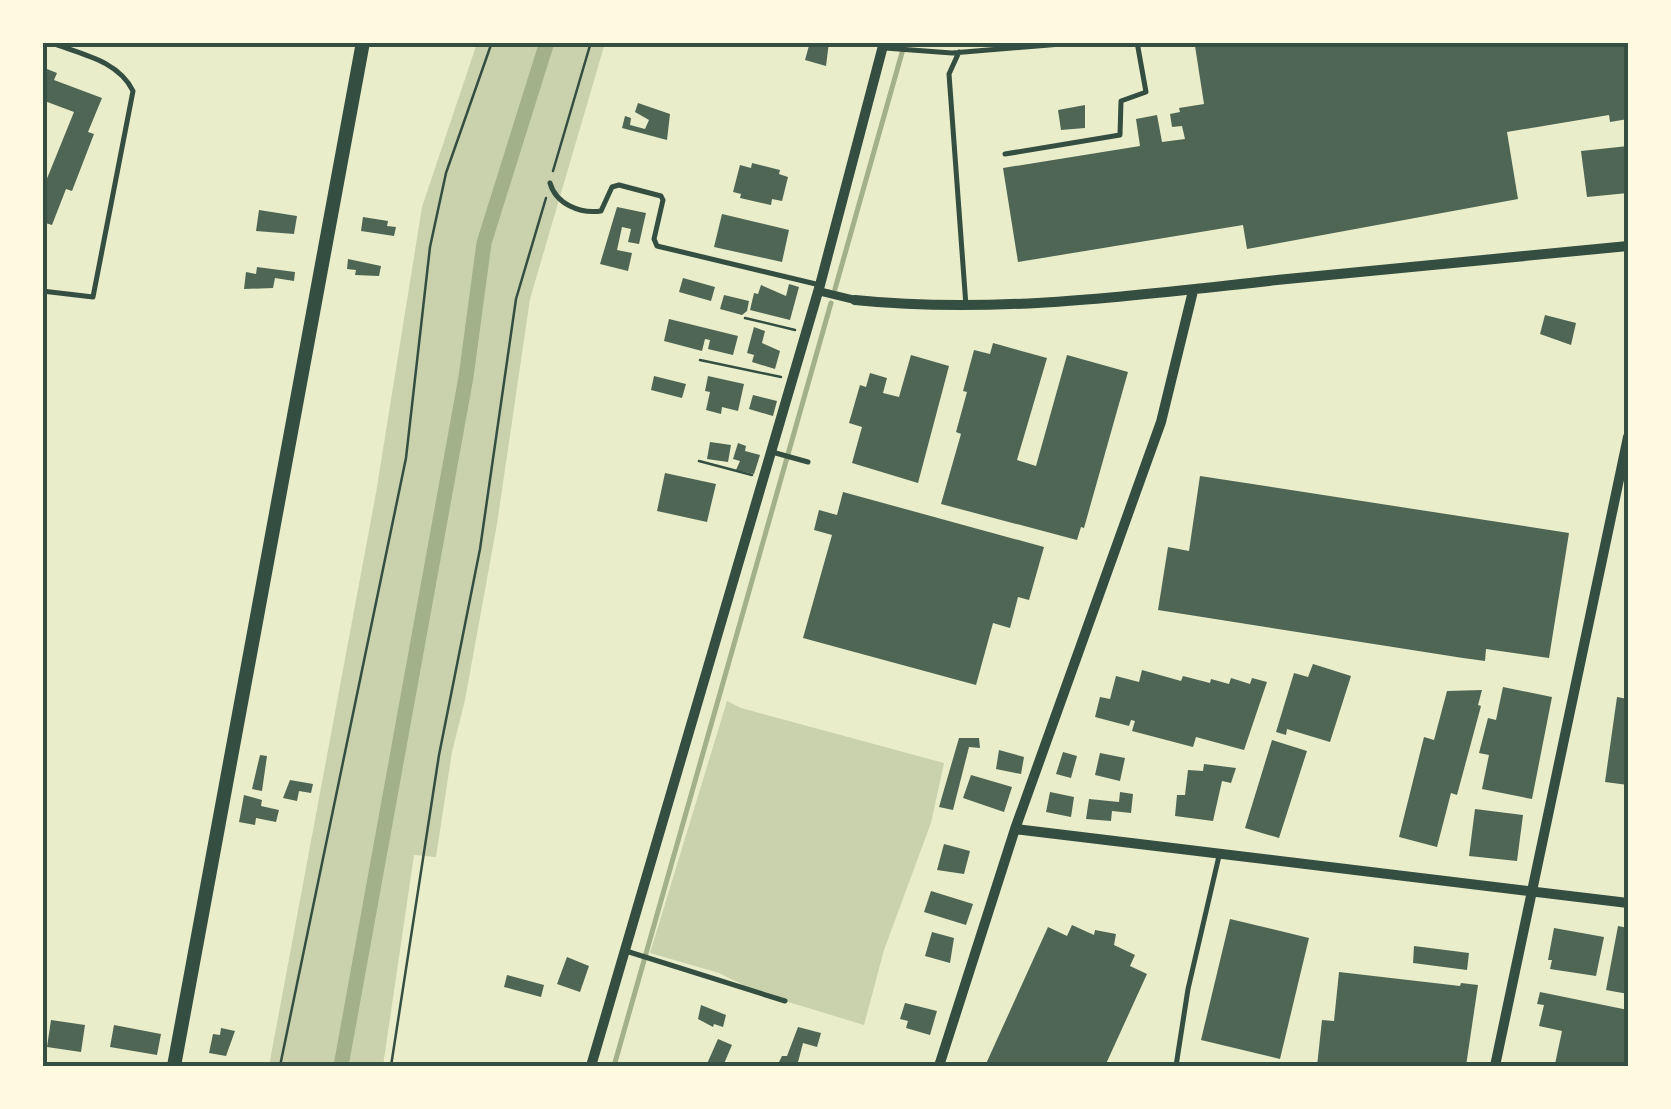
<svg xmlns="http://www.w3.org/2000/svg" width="1671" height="1109" font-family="Barlow,sans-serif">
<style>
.green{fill:#cad2ad}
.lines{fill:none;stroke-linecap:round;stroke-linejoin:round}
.stream{stroke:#a3b18a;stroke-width:5}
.canal{stroke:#a3b18a;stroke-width:15}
.building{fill:#4f6655}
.path{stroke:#344e41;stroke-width:2.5}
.service{stroke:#344e41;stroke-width:5}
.pedestrian{stroke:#344e41;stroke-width:8}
.minor{stroke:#344e41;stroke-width:10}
.secondary{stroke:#344e41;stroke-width:14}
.neatline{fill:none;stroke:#344e41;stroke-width:4}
</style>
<rect width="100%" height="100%" fill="#e9edc9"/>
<path class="green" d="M477,43h128l-75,256 -33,225 -32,176 -13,52 -16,105 -22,-2 -31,211h-114l107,-573 46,-286z
M727,701l14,7 203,55 -13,60 -47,127 -20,75 -105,-32 -40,-20 -69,-20z"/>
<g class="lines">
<path class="stream" d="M835,289l70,-247
M614,1066l217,-763"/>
<path class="canal" d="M341,1066l125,-689 18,-134 63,-201"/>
</g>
<path class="building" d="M810,42h19l-3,24 -21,-6z
M1218,42h410v77l-18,3 -1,-7 -102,17 11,67 -271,50 -4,-24 -225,37 -15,-94 137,-22 -4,-27 21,-4 5,27 23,-3 -3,-13 -10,1 -2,-13 10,-2 -1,-4 25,-4 -9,-58z
M42,67l15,6 -3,7 48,18 -14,34 6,2 -22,57 -6,-2 -14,36 -10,-3v-42l4,1 28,-69 -32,-12z
M638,103l32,11 -3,26 -45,-12 3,-12 6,2 -1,7 15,4 4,-9 -14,-8z
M1085,105v23l-24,2 -3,-20z
M1628,146v47l-41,4 -6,-46z
M752,163l28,7 -1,4 9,3 -6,24 -10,-2 -1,6 -31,-7 1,-4 -8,-2 7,-27 11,3z
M617,207l29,6 -7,31 -11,-2 3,-13 -9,-2 -5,23 15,3 -4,18 -28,-7z
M259,210l38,6 -3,18 -38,-3z
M722,214l67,16 -7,32 -68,-15z
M363,217l25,4 -1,5 9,1 -2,9 -33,-5z
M348,259l33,7 -2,10 -24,-1 1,-5 -9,-1z
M257,267l38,5 -1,9 -19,-3 -2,10 -29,1 2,-17 10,2z
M683,278l32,9 -4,14 -32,-9z
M789,284l10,3 -9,33 -40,-10 4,-17 4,1 3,-9 25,11z
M724,295l25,6 -2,10 -5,4 -22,-6z
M1545,315l31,8 -5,22 -31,-11z
M669,319l69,17 -5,19 -25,-6 2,-9 -5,-1 -3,12 -38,-10z
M754,327l11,4 -3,12 18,8 -5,18 -23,-7 2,-7 4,1 -11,-3z
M993,343l54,15 -30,102 19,6 31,-111 61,17 -44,156 -3,-1 -4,13 -136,-36 20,-70 -5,-2 11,-40 -4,-1 11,-41 16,4z
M911,355l38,11 -31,117 -66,-20 10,-36 -13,-4 11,-38 6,2 4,-14 17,5 -4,15 16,4z
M654,376l32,8 -4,14 -31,-8z
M708,376l36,8 -6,27 -16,-4 -1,7 -15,-4 4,-18 -5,-1z
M753,395l24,6 -4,15 -24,-7z
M710,442l21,3 -3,17 -21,-3z
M738,443l8,3 -1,5 15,4 -6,19 -18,-4 4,-9 -7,-2z
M665,473l51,11 -9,38 -50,-11z
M1200,476l369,57 -20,125 -63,-9 -1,12 -22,-3 -305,-48 10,-63 21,4z
M843,492l201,55 -15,53 -11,-3 -8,31 -17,-5 -17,62 -173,-47 29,-103 -18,-5 5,-20 18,5z
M1313,664l38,12 -21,66 -43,-13 -1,6 -10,-3 18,-59 14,4z
M1142,670l39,11 2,-5 27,7 1,-4 18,5 2,-6 19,6 2,-6 15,4 -23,68 -48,-13 -3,10 -61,-16 3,-10 -4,-1 -2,6 -34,-9 5,-20 10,2 6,-23 23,6z
M1503,687l49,10 -20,102 -50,-10 7,-34 -10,-2 9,-35 8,2z
M1482,690l-4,15 3,1 -24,89 -6,-2 -14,54 -38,-10 25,-100 10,3 13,-49z
M1617,697l11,2v86l-23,-3z
M959,738h20l1,10 -11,-1 -16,63 -14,-3z
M1272,740l35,11 -28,87 -34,-10z
M999,750l25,7 -3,17 -25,-5z
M1063,752l14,4 -6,22 -15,-4z
M1100,753l25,5 -5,23 -25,-6z
M260,755l7,1 -5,35 -10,-2z
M1204,764l32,4 -5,15 -9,-2 -9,40 -38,-5 2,-21h8l3,-25 15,1z
M971,775l41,12 -8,25 -41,-14z
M290,780l23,4 -2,9 -12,-2 -2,10 -14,-3z
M1050,792l24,5 -3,20 -25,-5z
M1120,792l13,2 -2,19 -19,-2 -1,10 -25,-2 3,-20 30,3z
M244,795l18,5 -1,6 18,4 -3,12 -20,-4 -1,7 -16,-3z
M1475,809l48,6 -6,46 -48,-5z
M944,844l26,7 -6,23 -27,-4z
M931,891l42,13 -7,21 -42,-13z
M1230,919l79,19 -29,121 -79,-19z
M1072,925l22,10 1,-5 21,4 -2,11 21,10 -5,11 17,8 -42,92h-120l63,-139 19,9z
M1618,926l10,2v66l-22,-4z
M1554,928l50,9 -8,39 -46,-7 2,-9h-4z
M932,932l22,6 -4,25 -25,-7z
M1414,946l55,7 -2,17 -54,-7z
M567,957l22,9 -9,26 -23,-8z
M1339,972l121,14 1,-3 17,2 -12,81h-149l5,-46 12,1z
M507,975l37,10 -3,12 -37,-10z
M1540,992l88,18v56l-73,-2 7,-33 -23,-5 5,-21 -7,-1z
M905,1003l32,8 -7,24 -24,-7 2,-7 -8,-2z
M701,1005l25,10 -3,12 -9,-3 -1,3 -15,-8z
M51,1020l34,5 -4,27 -34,-5z
M114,1025l47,9 -4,21 -47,-8z
M798,1027l23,6 -4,14 -14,-4 -6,23h-20l5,-10h5z
M221,1028l14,3 -9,25 -17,-3 4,-19 7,1z
M718,1039l14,6 -9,21h-17z"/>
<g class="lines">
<path class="path" d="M553,171l38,-129
M745,318l50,12
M700,360l81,17
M699,461l53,14
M280,1066l126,-608 24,-211 16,-74 46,-131
M391,1066l48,-311 41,-206 36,-250 30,-101"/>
<path class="service" d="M885,48l67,5 134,-11
M959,52l-10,22 17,232
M1005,154l115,-19 1,-34 25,-9 -9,-50
M550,183c6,21 30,31 51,28l11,-24 7,-2 42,11 2,4 -9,39 3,7 163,39
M42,291l51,6 40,-206c-15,-31 -53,-37 -84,-49
M772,452l36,10
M626,951l159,50
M1176,1066l12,-77 31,-133"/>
<path class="pedestrian" d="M818,291l37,9"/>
<path class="minor" d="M855,300c144,15 289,-6 432,-21 114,-12 228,-22 341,-33
M1015,829l613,74
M591,1066l229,-781 64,-243
M939,1066l76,-237 146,-407 32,-131
M1495,1066l133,-629"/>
<path class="secondary" d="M174,1066l189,-1024"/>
</g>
<rect width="1671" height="1109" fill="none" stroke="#fefae0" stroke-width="90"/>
<rect x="45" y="45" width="1581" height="1019" class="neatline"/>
</svg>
